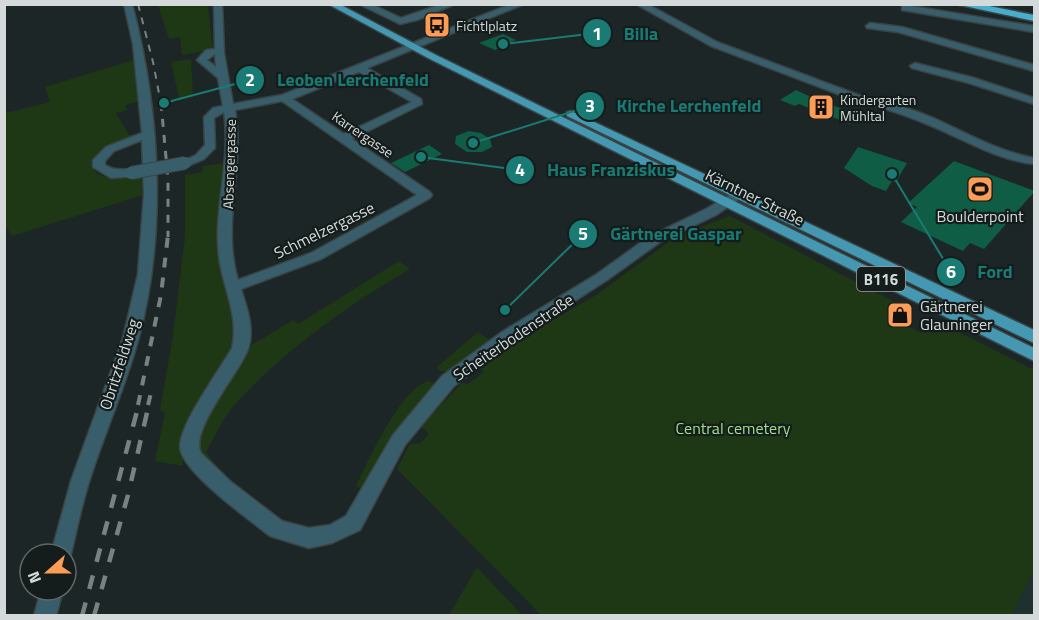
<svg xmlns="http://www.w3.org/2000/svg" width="1039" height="620" font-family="'Titillium Web',sans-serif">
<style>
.built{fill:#1f3030}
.green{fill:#1e3715}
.building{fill:#0f5d44}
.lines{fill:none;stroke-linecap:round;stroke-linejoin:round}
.minor-casing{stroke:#3a4343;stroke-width:3}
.major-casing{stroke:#3a4343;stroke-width:3}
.highway-casing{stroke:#3a4343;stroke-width:3}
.minor{fill:#395e6b;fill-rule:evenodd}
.major{fill:#4598b1;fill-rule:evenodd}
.highway{fill:#48aecd;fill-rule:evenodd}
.rail-far3{stroke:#7a8181;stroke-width:2;stroke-dasharray:7 7;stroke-linecap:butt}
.rail-far2{stroke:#7a8181;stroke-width:3;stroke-dasharray:8 8;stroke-linecap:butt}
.rail-far1{stroke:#7a8181;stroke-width:4;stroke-dasharray:10 10;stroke-linecap:butt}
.rail{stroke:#7a8181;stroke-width:4.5;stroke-dasharray:14 14;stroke-linecap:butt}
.minor-bridge-casing{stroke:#3a4343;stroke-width:14;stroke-linecap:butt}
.minor-bridge{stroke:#395e6b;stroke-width:12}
.labels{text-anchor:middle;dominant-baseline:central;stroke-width:4.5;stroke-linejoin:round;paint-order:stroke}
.far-poi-label{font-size:14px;fill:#d4dada;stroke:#141c1c;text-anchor:start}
.far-street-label{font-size:14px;fill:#d4dada;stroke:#141c1c}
.shield{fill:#141c1c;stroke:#9aa1a1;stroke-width:1.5}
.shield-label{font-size:15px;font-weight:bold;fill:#d4dada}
.street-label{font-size:16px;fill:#d4dada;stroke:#141c1c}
.poi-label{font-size:16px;fill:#d4dada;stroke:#141c1c}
.park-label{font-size:16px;fill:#9ee089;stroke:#141c1c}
.leader{fill:none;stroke:#197b73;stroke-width:2}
.callout-dot{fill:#197b73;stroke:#141c1c;stroke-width:2}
.mark-label{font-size:18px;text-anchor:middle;font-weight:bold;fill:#fff}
.callout-label{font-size:18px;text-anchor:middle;font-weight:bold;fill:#197b73;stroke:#141c1c;stroke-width:4.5;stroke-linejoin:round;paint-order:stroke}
</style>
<rect width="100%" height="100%" fill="#1d2626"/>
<path class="built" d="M1034,569v46h-22z"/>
<path class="green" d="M158,5h50l5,45 -31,5 -2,-18 -11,2z
M137,59l3,42 -15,4 3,5 -12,3 13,22h6c-14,11 -40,9 -43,32 9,16 34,11 49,8l2,20 -131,41 -7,-11v-112l45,-11 -5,-15z
M191,59l2,37 -14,2 -8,-36z
M225,163l15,171 -53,100 -5,32 -27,-5 10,-48 -5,-3 13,-75 12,-98v-62l17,-3 1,-6z
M730,216l182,95 -10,12 19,10 12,-14 101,51v199l-22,46h-471l-144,-146 13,-25 10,-1 9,-9 -8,-8 41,-43 6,1 16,-12 -4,-4 51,-35 65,-38 81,-59z
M399,261l11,8c-61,35 -132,86 -178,139 -10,12 -18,30 -26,44l16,21 36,29 -4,5 -40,-32 -20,-32 8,-18 45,-77 46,-28 5,4z
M478,332l13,9 -43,30h-9l-2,-4z
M429,381l5,2 -2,4 -42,52 -27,50 -7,-3c13,-26 44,-98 73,-105z
M477,567l45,48h-73z"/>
<path class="building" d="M503,34l13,6 -21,10 -16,-7z
M796,90l17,8 48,18 -11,8 -51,-20 -4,2 -15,-6z
M469,131l12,2 9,6 2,8 -10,5h-15l-12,-8 1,-8z
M429,145l13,9 -37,18 -14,-9z
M858,147l49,16 -11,19 -4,-1 -6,10 -14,-5 -28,-18z
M954,161l81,30 -51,58 -14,-6 -7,8 -62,-29 16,-15 -9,-4z"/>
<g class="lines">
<g class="minor-casing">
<path id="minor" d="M124,4h8c28,106 35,227 7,333 -13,48 -34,95 -49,142 -8,24 -13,50 -19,75l-5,8v-8h-15l20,-73 52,-143 15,-64 6,-80 -2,-54 -28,11 -9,10v4c11,7 19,3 30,5v6l-24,2 -18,-11v-7l13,-13 36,-14 -9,-89z
M214,4h8l2,49 9,51 49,-9 229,-91h13l-157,64 54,31 1,5 -70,35 78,53 2,3 -2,3 -109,61 -80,30c6,19 14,41 7,60 -9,25 -59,81 -47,104l30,29 51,39 27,7 21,-3 16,-9 47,-81 49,-59 60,-44 95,-58 53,-38 56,-27 29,-17h8l2,3 -29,20 -56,27 -53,38 -93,60 -60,46 -49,59 -45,85 -28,13 -23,5 -39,-12c-20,-16 -91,-66 -90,-90 1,-24 39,-75 52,-98 7,-31 -7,-55 -12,-85 -9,-48 12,-100 4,-151l-10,6 1,30 -11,11 -19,8 -6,-4 17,-8 9,-10 -1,-28 9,-9 10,-2 -5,-28 -21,-18 9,-10 9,-1zM215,54l1,13 -9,-7zM359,72l53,30 -68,32 -52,-35zM282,101l135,94 -106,58 -73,27c-17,-55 7,-114 -3,-170z
M359,4h12l30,14 41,-14h13l-38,16 -17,4z
M636,4h11l70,38 144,54c28,6 58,15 83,27 29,14 58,29 90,35v6c-36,-4 -67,-23 -100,-37 -25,-11 -53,-20 -80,-27l-143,-54z
M905,5l129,21v6l-132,-22v-4z
M870,23l32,4 132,38v6l-136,-39 -31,-4 -1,-2z
M915,63l59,15 60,20v6l-65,-21 -57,-15 -2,-2z
M41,590h22l-7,26h-22z"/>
</g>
<g class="major-casing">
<path id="major" d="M328,4h11l95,50 600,294v13l-606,-303z
M571,111l463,219v13l-467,-227v-4z"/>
</g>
<g class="highway-casing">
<path id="highway" d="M955,4h24l55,11v6z"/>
</g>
<use href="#minor" class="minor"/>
<use href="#major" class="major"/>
<use href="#highway" class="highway"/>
<path class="rail-far3" d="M138,4l15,58 8,42"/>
<path class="rail-far2" d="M161,103l7,76v58"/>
<path class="rail-far1" d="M138,405l23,-110 7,-60
M148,405l4,-16"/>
<path class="rail" d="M82,616l57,-212
M94,616l34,-121 21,-91"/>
<g class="minor-bridge-casing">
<path id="minor-bridge" d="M131,173l54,-10"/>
</g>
<use href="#minor-bridge" class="minor-bridge"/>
</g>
<defs>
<g id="bus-square" transform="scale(1.35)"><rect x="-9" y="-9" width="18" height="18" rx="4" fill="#fd9c55" stroke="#141c1c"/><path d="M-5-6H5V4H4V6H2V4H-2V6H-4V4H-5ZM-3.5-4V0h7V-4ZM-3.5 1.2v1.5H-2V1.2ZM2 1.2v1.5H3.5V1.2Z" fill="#111"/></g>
<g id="building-square" transform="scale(1.35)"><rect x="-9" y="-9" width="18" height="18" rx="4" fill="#fd9c55" stroke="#141c1c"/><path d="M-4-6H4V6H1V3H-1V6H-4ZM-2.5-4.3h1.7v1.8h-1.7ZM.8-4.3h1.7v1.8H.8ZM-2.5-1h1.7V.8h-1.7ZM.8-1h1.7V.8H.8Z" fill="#111"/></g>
<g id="stadium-square" transform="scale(1.35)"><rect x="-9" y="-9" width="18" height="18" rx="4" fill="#fd9c55" stroke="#141c1c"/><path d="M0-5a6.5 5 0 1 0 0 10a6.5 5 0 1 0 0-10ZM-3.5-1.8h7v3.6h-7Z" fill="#111"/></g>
<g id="shop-square" transform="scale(1.35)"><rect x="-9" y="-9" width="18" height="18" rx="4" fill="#fd9c55" stroke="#141c1c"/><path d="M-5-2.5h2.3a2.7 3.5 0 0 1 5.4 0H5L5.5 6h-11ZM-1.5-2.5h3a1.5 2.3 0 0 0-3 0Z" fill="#111"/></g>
</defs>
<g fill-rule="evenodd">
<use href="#bus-square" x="437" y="25"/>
<use href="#building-square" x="821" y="107"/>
<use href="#stadium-square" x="980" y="189"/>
<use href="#shop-square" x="900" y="315"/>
</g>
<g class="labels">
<g class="far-poi-label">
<text x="456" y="25">Fichtlplatz</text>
<text x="840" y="99">Kindergarten<tspan x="840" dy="16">Mühltal</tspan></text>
</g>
<g class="far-street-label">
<text transform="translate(363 134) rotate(34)">Karrergasse</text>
<text transform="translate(229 164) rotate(-88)">Absengergasse</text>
</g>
<rect class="shield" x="857" y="267" width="48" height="24" rx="4.5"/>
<g class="shield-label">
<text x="881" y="279">B116</text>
</g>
<g class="street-label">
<text transform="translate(755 197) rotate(26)">Kärntner Straße</text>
<text transform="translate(324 230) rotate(-26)">Schmelzergasse</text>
<text transform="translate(513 337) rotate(-34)">Scheiterbodenstraße</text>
<text transform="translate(119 364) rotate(-72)">Obritzfeldweg</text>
</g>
<g class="poi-label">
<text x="980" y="216">Boulderpoint</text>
<text x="920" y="306" text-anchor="start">Gärtnerei<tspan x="920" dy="18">Glauninger</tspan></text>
</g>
<g class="park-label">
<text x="733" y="428">Central cemetery</text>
</g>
</g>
<path class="leader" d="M503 44L597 33M164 103L250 80M473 143L590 106M421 157L520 170M505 310L583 234M892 174L951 272"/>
<g class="callout-dot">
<circle cx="503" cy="44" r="6"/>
<circle cx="164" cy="103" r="6"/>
<circle cx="473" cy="143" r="6"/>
<circle cx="421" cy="157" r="6"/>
<circle cx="505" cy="310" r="6"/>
<circle cx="892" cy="174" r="6"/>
<circle cx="597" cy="33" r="15"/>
<circle cx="250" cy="80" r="15"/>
<circle cx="590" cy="106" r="15"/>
<circle cx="520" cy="170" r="15"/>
<circle cx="583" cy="234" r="15"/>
<circle cx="951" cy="272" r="15"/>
</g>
<g class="mark-label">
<text x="597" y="40">1</text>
<text x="250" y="86">2</text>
<text x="590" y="112">3</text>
<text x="520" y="176">4</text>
<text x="583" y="240">5</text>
<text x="951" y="278">6</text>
</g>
<g class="callout-label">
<text x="641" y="40">Billa</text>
<text x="353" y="86">Leoben Lerchenfeld</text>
<text x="689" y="112">Kirche Lerchenfeld</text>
<text x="611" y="176">Haus Franziskus</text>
<text x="676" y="240">Gärtnerei Gaspar</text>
<text x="995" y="278">Ford</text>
</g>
<rect width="1039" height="620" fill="none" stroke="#d4dada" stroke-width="12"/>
<g transform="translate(48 572) rotate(249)"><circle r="28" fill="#141c1c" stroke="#616868" stroke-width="1.5"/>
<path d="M0-4.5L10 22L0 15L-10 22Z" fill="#fd9c55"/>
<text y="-9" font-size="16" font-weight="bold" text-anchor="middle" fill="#d4dada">N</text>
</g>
</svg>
